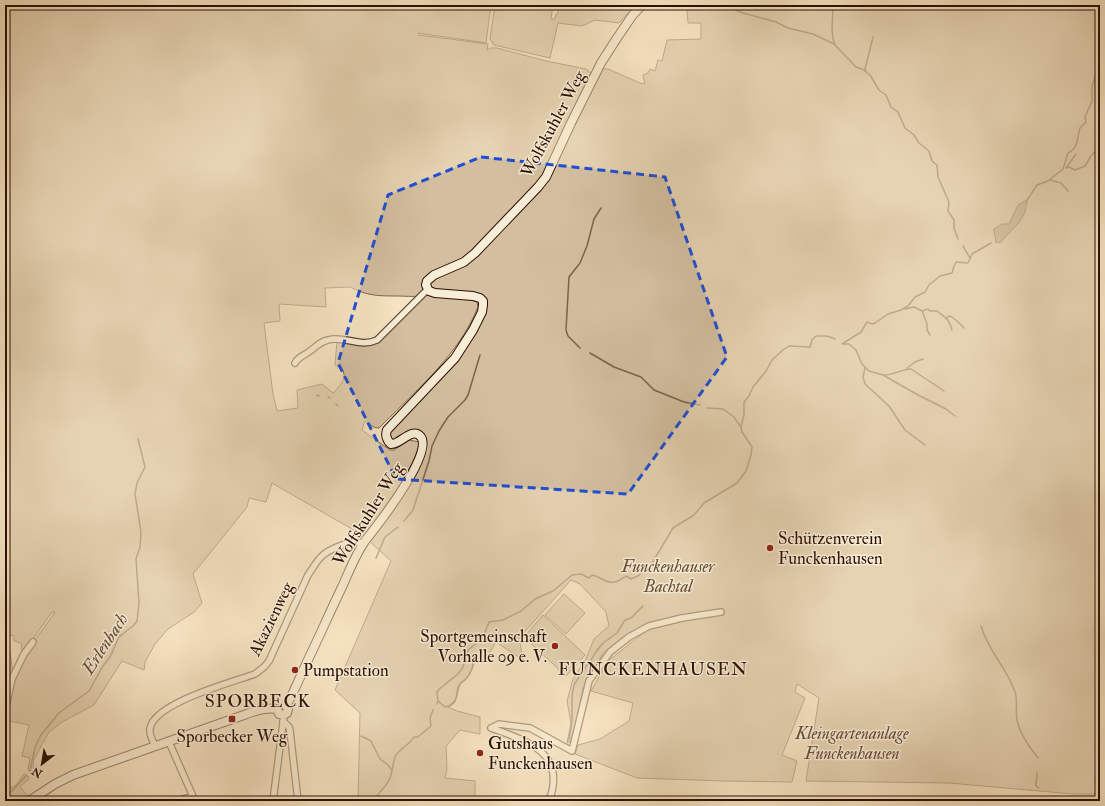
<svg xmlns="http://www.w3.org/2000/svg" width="1105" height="806" font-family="'IM FELL Double Pica',serif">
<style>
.green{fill:#d3bfa0;stroke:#7f6750;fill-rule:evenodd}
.water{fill:#b09b7f;stroke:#7b634c}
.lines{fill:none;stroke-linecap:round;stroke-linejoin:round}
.stream{stroke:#7b634c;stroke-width:1.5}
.street-casing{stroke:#5e4430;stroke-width:8}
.secondary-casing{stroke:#2b0f00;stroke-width:10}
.street{stroke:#f8edd7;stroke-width:5.5}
.secondary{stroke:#f8edd7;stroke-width:8}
.marked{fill:none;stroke:#1d4ed8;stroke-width:3;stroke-dasharray:8 5;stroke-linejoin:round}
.poi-dot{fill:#8f2418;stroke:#f8edd7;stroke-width:1.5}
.labels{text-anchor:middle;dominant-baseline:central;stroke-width:3;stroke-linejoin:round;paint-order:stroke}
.street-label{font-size:17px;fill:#2b0f00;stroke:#f8edd7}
.poi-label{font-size:17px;fill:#2b0f00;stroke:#f8edd7;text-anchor:start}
.park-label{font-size:17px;font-style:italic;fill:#664d38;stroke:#f8edd7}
.water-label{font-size:18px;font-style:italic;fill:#674e39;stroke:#f8edd7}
.neighbourhood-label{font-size:18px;letter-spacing:1px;fill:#2b0f00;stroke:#f8edd7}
</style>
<rect width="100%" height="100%" fill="#f5e3c1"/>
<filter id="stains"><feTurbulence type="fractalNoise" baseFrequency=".005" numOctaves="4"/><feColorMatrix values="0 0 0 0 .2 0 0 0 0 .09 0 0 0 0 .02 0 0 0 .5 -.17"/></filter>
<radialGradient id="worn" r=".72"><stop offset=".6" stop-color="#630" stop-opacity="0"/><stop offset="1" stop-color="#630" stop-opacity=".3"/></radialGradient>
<path class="green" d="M5,5h486l-5,38 -68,-10 1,2 69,9 -1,6 4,-2h6l49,13 40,8 5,4 2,15 10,-19h5l32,14 5,1 -2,-9 5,-2 2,-4 5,2 3,-11 4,1 5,-21 34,-1v-16h-13l-1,-14 3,-4h410v789h-27l-124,-11 -143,-2 13,-83 -22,-14 -2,8 10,6 -23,57 15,6 -5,21 -69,-1 -86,-3 -62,-24 3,-9 22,-6 29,-18 4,-18 -42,-12 17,-30 43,-34 -4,-2 -14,7 -30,21 -20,35 -10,52 -6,3 4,-20 -4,-22 6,-22 13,-20 8,-20 15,-13 -3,-14 -26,-28 -9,-4 -52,58 4,22 -27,-18 -11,19 -15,-6 3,3v9l-6,11 -7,6 -4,15 -8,8 9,4 23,6v17l-20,-4 -14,16 1,23 -2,9 30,3v20h-117l2,-88 -25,-23 56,-129 -24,-22 15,-20 40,-70 -3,-14 -22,8 -11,-7 77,-89 20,-46 -54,-10 -3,3 5,2 40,4 6,2 1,5c-19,47 -60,82 -95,117l-4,4c-7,0 -9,-4 -14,-7l-3,9 28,20h4l15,-10 10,2c-1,23 -41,74 -55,94l-92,-53 -6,19 -17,-4 -2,9 -54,67 9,29 -8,9 -26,17 -13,15 -10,18 -1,8 -22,-9 -28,44 -32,17 -13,10 -16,29 1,10 1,3 -2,2 -5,-6 2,-12 -8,-2 7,-31 -24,-5 6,-35 19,-38 25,-35h-3l-27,38h-3l-1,-7 -7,-2v-5l-4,-1 -3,15 3,2 3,22 -4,8 -4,17zM350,287c17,9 29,9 48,9 7,0 14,1 22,0l-48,47 -35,-2 -2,24c2,1 6,4 8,6 4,8 -5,17 -10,22l-11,-9 -25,6 1,18 -21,3 -4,-17 -9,-71 16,-2 -1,-17 47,3 -1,-19z
M495,5h58l-2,14h4l1,-5h2v-9h80l-8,8h-2l-9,10 -24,-3 -13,6 -24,-3 -8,35 -56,-13 -4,-6z
M564,594l21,19 -19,21 -21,-19z
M543,615l42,40 -19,21 -42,-39z
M24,774l4,2 1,3 -9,8 8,9c-8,6 -15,7 -23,1v-6l11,-6z"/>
<path class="water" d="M1027,200c-1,22 -15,28 -27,43l-5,-1c2,-5 -2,-8 -1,-13l8,-5h7l9,-19z"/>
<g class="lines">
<path class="stream" d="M833,5l-1,25 1,9 2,6 21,22 6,2 8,6 9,15 7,5 5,12 7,5 7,16 9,7 5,8 10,8 3,10 5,4 1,12 11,25 -1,9 6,9v8l4,11
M1093,5l5,7 2,10
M735,9l5,3 36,10 12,6 25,6 21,10
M866,72l-1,-3 8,-32
M1066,168l3,-1 6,3 10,-4 6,-10 9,-10
M1066,168l10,-14
M1050,180l11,3 7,8
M1027,200l10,-15 11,-4 15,-12 5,-16c11,-5 9,-16 12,-25l6,-6 -1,-5 7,-16v-15l8,-24
M963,246l7,12
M905,309l9,-2 8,4 6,-2 2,2h7c9,7 12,8 15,19
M922,311l5,13v6l3,5
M947,318l2,-2 3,1 6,5 6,6
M842,344l19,-12 6,-10 5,2 3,-1 13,-9 13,-4 7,-4 7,-9 10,-5 4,-7 11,-9 12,-3 2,-7 2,-4 12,1 4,-9 19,-11
M843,344h6l7,6 6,14 7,7 14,4 35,20 28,14 9,7
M580,348l-12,-12 -2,-6 3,-53 11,-14 7,-17 7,-27 7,-11
M590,353l24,14 27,10 13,13 30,12 16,3
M865,368l-2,9 2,7 24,22 16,24 20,15
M907,368l8,-6 8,-3
M884,375c10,0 18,-6 27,-6l33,22
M317,395l2,1
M328,397l2,1
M336,404l2,2
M707,408l16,1 11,8 7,10
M404,521l9,-11 16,-49 3,-15 7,-15 9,-14 17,-17 3,-5 12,-40
M376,558l9,-21 13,-10
M116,621l3,7 1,8
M981,626c7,25 26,42 34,66 3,8 0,19 2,28 3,14 12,27 21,38
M467,654l1,-4c12,-9 16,-13 21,-28l14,-2 18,-9 14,-12 18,-8 19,-16 9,-1 8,4 3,-3c8,1 14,9 22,7 4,0 9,-4 12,-6l5,3 7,-3 13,-11 22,-37 21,-13 10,-12 33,-20 9,-12 5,-16 1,-8 -10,-15 -1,-5 3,-12v-13l5,-6 4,-9 13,-16 6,-11 11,-10 6,-4 21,1 2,-7 4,-4h11l8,3
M437,704l1,-3 7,6c15,-2 10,-15 14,-22 2,-3 5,-4 7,-6 5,-6 8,-14 7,-21l-4,-3 -5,-2 -2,1c0,4 2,6 2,9 -1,12 -21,20 -27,29l1,9
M361,736l10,5 9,18 8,6 4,5
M569,740l3,-21v-23l2,-11 12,-19 4,-4 5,-9 8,-10 14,-10 8,-13 6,-2 12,-12
M30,771l5,-24 6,-12 18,-22 30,-22 14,-25 7,-9 9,-20 15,-12 3,-4 2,-18 -3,-44 4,-12 1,-15 -6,-38 2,-11 8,-16 -7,-28
M1037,772c1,6 -2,9 -1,14l3,2
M5,794l6,-2 15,-16
M375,801c3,-10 10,-12 14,-21 4,-7 3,-17 7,-25 5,-7 14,-11 18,-18h4l13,-11 -1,-8 3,-8"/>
<g class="street-casing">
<path id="street" d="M295,363c4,-7 9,-7 15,-12 6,-4 9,-9 18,-11 16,-5 32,8 49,0l51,-51
M5,711l7,-32 12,-25 9,-12
M283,721l6,6 1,4 8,70
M491,728l8,-4 31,4 42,23 17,-70 21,-29 19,-15 20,-11 33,-8 39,-6
M491,728c37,13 76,25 58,73
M169,742l26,59
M155,746c-2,-5 -6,-11 -5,-17 3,-26 83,-47 105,-55l9,-7 5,-6 39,-86c5,-7 9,-15 15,-20 9,-7 30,-16 41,-12
M177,801l15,-5
M273,801l11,-86"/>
</g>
<g class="secondary-casing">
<path id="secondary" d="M277,709l2,5 5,1 3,-2 1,-4 -2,-3c8,-14 14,-29 21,-44 12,-25 23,-50 35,-75 7,-15 13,-32 23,-46 11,-14 69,-87 56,-104 -9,-11 -21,8 -30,7 -4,-3 -6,-9 -4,-14l68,-72 18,-28 9,-18 1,-7v-4l-3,-3 -7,-2 -38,-3 -6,-2 -3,-6 1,-4 7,-6 30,-13 11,-9 63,-66 8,-10 25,-54 30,-60 16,-25 15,-22 10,-11
M29,801l26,-17 18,-9 171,-60c10,-4 22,-8 33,-6"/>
</g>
<use href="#street" class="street"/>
<use href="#secondary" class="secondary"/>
</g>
<path d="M0 0H1105V806H0ZM481,157l184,20 62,180 -99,137 -232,-15 -58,-116 50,-168z" fill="#f5e3c1" fill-opacity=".55" fill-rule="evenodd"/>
<path class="marked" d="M481,157l184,20 62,180 -99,137 -232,-15 -58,-116 50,-168z"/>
<g class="poi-dot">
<circle cx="770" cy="548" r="4"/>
<circle cx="555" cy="646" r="4"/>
<circle cx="295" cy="670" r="4"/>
<rect x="228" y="715" width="8" height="8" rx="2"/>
<circle cx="480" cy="753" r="4"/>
</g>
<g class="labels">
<g class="street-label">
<text transform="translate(553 124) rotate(-62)">Wolfskuhler Weg</text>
<text transform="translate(368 514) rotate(-58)">Wolfskuhler Weg</text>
<text transform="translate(271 619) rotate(-64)">Akazienweg</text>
</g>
<g class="poi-label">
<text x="778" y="538">Schützenverein<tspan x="778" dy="20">Funckenhausen</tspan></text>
<text x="547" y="636" text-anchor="end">Sportgemeinschaft<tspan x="547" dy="20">Vorhalle 09 e. V.</tspan></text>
<text x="303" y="670">Pumpstation</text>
<text x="232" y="736" text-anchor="middle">Sporbecker Weg</text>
<text x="488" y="743">Gutshaus<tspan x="488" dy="20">Funckenhausen</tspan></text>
</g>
<g class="park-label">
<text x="668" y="566">Funckenhauser<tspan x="668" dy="20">Bachtal</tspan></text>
<text x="852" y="733">Kleingartenanlage<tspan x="852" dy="20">Funckenhausen</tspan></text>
</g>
<g class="water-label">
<text transform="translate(105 644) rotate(-57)">Erlenbach</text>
</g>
<g class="neighbourhood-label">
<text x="653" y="669">FUNCKENHAUSEN</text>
<text x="258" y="701">SPORBECK</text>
</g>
</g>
<rect width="1105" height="806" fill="none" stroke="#f5e3c1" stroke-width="20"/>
<rect x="6" y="6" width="1093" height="794" fill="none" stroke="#2b0f00" stroke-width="2"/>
<rect x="10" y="10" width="1085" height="786" fill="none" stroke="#2b0f00"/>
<g transform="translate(42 764) rotate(211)" stroke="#f8edd7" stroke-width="3" paint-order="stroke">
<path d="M0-3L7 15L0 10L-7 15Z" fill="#2b0f00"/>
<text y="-6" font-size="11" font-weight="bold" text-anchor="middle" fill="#2b0f00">N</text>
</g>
<rect width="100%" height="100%" filter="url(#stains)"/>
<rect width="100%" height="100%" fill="url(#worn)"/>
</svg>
